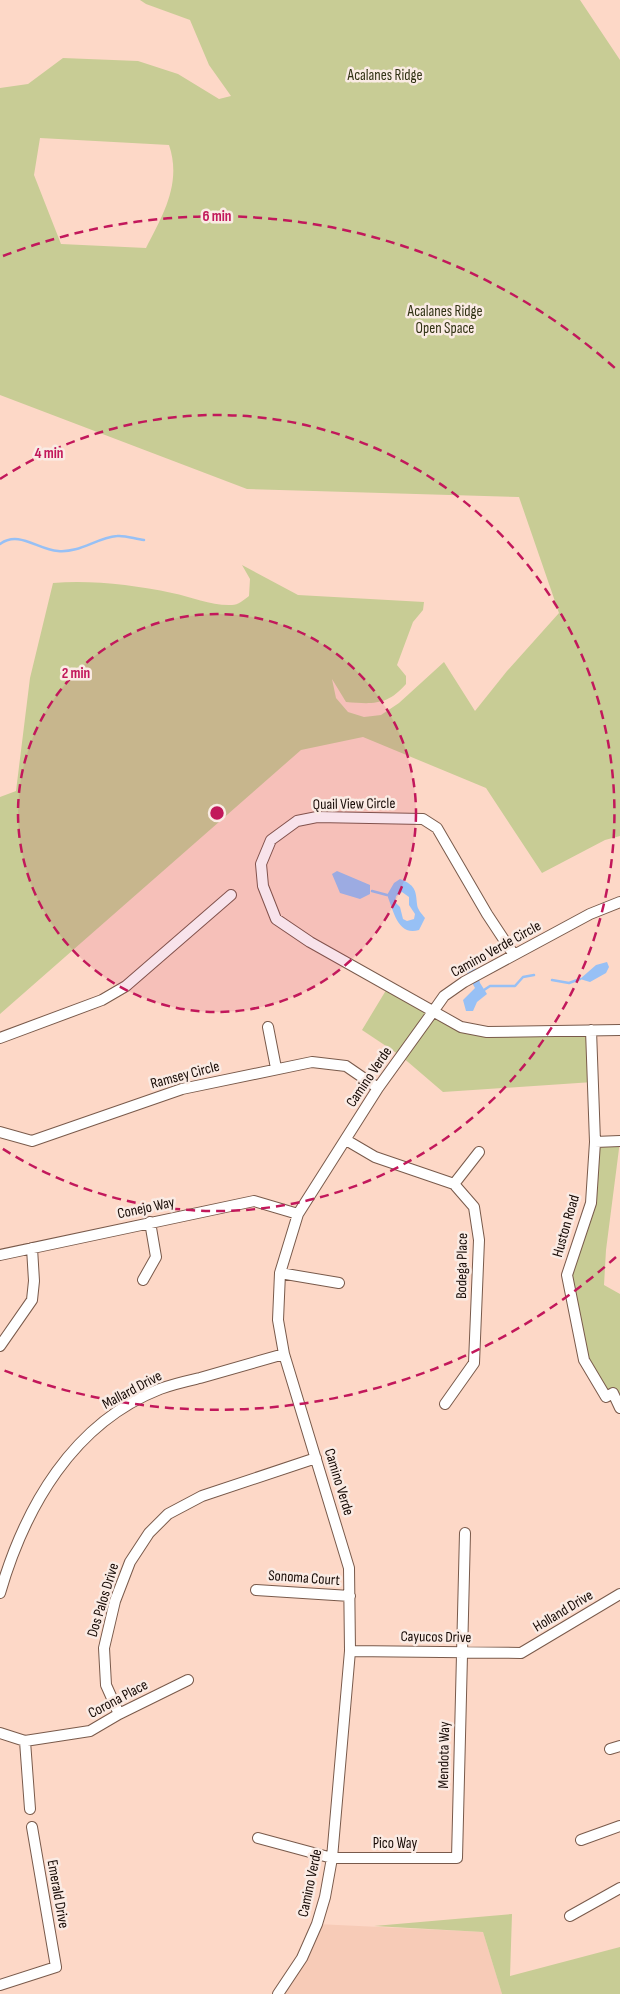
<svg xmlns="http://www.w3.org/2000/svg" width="620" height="1994" font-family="'Sofia Sans Condensed',sans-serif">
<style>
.built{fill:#f7cbb7}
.green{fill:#c8cc95;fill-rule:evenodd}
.water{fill:#97c0f5;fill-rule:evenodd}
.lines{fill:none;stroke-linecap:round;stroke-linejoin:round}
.stream{stroke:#97c0f5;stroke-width:2.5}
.street-casing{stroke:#795a4b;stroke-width:12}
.street{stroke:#fff;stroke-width:10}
.ring{fill:none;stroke:#c2185b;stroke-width:2.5;stroke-dasharray:9 6}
.labels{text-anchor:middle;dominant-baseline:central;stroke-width:5;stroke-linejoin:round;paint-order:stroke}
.park-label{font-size:15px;fill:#313214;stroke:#faebe4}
.street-label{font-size:15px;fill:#160a05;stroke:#faebe4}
.centre{fill:#c2185b;stroke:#faebe4;stroke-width:2.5}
.ring-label{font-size:15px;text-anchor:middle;font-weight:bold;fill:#c2185b;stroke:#faebe4;stroke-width:5;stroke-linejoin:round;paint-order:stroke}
</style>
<rect width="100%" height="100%" fill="#fdd8c7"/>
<path class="built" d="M317,1924l166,8 19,62h-224z"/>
<path class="green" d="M140,0h440l40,60v776l-15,4 -63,33 -56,-85 -123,-51 -62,13 -301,264v-217l16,-6 14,-113 23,-95c39,-3 81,2 119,10 20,4 40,13 60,12 6,0 12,-5 17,-9l1,-17 -8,-14 56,30 126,7 -1,8 -10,12 -16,43 9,11v8c-19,22 -34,20 -60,18l-14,-23 4,19 12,14 16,5 17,-2 18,-12 45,-41 31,49 32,-40 52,-58 -40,-116 -272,-8 -247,-94v-307l28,-4 35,-26 75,3 40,13 41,25 12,-3 -22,-31 -19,-45 -44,-16zM40,138l129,7c13,38 -6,70 -23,103l-85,-4 -27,-69z
M388,987l74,40 129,3 2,52 -150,10 -42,-36 -39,-26z
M620,1141l-14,109 -2,35 16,9v99l-19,-2 -17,-31 -17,-85 24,-72 4,-61z
M512,1914l-2,62 110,-29v47h-118l-19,-62 -109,-6z"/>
<path class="water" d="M337,871l33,14v9l-10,5 -20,-6 -8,-19z
M400,879c15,6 16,11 17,25 0,5 5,10 8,14l-6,12c-22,7 -26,-22 -32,-35l7,-12zM402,892l7,5v8l6,9 -1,5 -7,2 -4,-2 -3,-12 -5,-5 1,-6z
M607,962l2,5 -3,6 -16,9 -10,-3 16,-14z
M474,963l6,20 7,11 -10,8 -4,9h-7l-3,-11 12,-12 -12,-22z"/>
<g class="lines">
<path class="stream" d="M0,544c19,-14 38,6 58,7 22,2 38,-13 59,-15 8,-1 18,3 27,4
M372,891l15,4
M552,980l17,3 11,-4
M484,990l6,-4h25l8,-9 11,-2"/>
<g class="street-casing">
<path id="street" d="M514,955l-27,-41 -50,-86 -14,-9 -106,-2 -20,4 -26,19 -10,24 2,22 13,33 34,23 151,85 26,5 133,-2
M268,1027l8,41
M591,1030l4,112 -4,61 -24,72 17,85 22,37 7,-4 7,15
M0,1038l102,-38 24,-14 105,-91
M0,1132l32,9 150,-52 130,-27 34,4 32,22
M346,1140l29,17 79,27 20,23 5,33 -5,123 -29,41
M595,1142l25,-1
M454,1184l25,-32
M0,1255l254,-54 44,13
M280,1273l59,10
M143,1280l13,-23 -6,-35
M0,1346l32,-46 2,-19 -2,-33
M256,1590l94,6
M0,1593c25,-86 73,-170 160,-204 13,-5 27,-8 40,-11 28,-8 56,-16 84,-24
M350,1651l171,2 99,-59
M119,1714l-13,-29 -2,-37 11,-47 15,-39 19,-29 19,-19 34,-18 114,-38
M0,1733l25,8 65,-10 29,-17 69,-34
M25,1741l5,68
M610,1749l10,-3
M258,1838l74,20h125l8,-325
M581,1840l39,-14
M570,1916l50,-28
M0,1985l56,-18 -24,-140
M278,1994l24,-36 15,-34 8,-27 7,-39 18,-207 -1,-83 -65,-214 -6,-34 2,-47 18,-59 80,-126 54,-75 12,-17 20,-14 126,-68 30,-12"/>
</g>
<use href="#street" class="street"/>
</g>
<circle cx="217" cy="813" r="199" fill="#c2185b" fill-opacity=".12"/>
<g class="ring">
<circle cx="217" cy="813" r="199"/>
<path d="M0 479A398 398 0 1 1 0 1147"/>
<path d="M616 1257A597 597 0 0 1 3 1370M3 256A597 597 0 0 1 616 369"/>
</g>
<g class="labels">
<g class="park-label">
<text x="385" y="75">Acalanes Ridge</text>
<text x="445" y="311">Acalanes Ridge<tspan x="445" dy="17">Open Space</tspan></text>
</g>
<g class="street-label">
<text transform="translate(354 804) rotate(-1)">Quail View Circle</text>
<text transform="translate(496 949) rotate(-29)">Camino Verde Circle</text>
<text transform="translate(185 1075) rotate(-15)">Ramsey Circle</text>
<text transform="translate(369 1077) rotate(-56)">Camino Verde</text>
<text transform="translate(146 1208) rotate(-12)">Conejo Way</text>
<text transform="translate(566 1226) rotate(-74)">Huston Road</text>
<text transform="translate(462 1266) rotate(-89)">Bodega Place</text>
<text transform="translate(132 1390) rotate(-28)">Mallard Drive</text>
<text transform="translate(339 1482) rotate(73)">Camino Verde</text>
<text transform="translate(304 1578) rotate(4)">Sonoma Court</text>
<text transform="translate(103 1600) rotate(-73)">Dos Palos Drive</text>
<text transform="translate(563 1611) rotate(-31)">Holland Drive</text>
<text transform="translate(436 1637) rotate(1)">Cayucos Drive</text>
<text transform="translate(118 1699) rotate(-28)">Corona Place</text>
<text transform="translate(444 1755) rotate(-89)">Mendota Way</text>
<text x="395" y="1843">Pico Way</text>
<text transform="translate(310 1883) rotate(-78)">Camino Verde</text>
<text transform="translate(58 1894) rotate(80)">Emerald Drive</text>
</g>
</g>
<circle cx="217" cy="813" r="8" class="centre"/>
<g class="ring-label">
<text x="217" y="221">6 min</text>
<text x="49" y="458">4 min</text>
<text x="76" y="678">2 min</text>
</g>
</svg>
